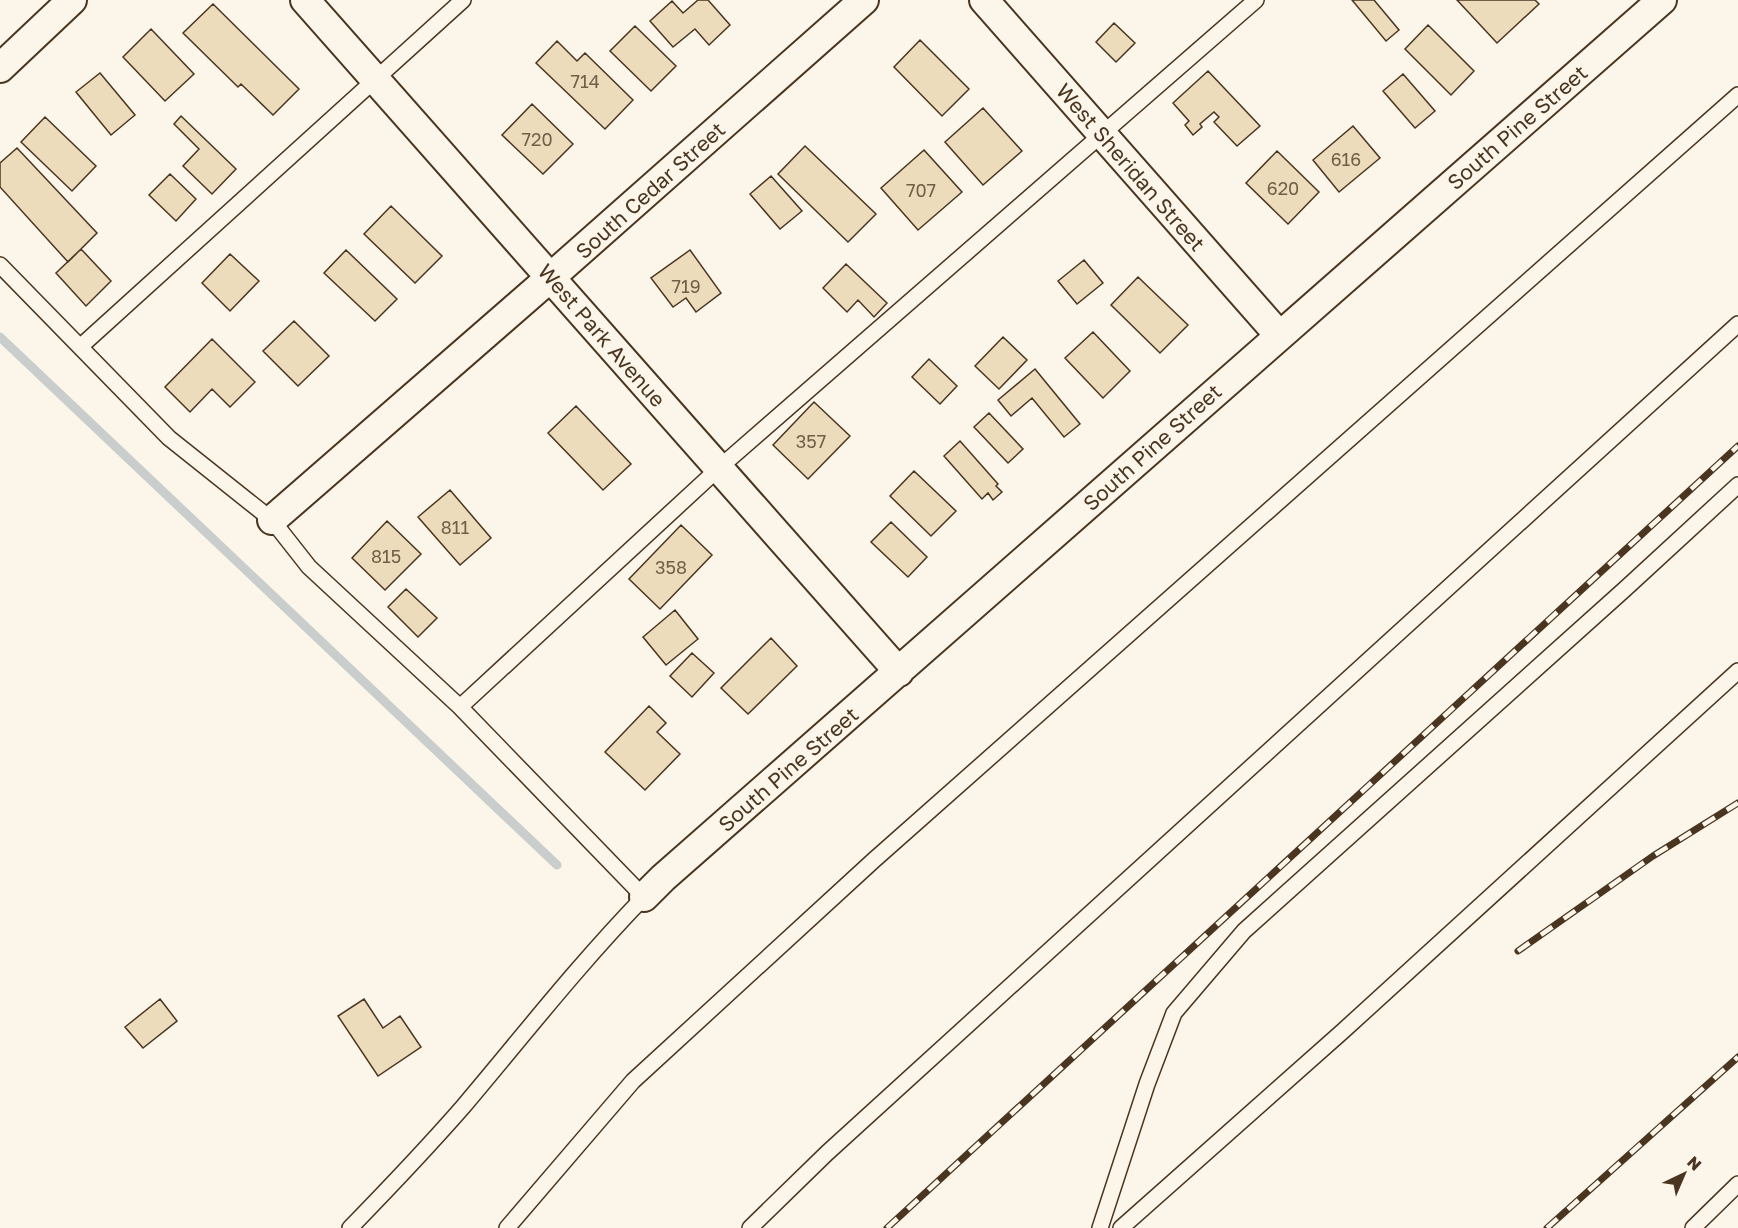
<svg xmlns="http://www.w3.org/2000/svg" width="1738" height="1228" font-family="'Golos Text',sans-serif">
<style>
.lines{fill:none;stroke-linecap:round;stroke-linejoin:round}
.stream{stroke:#c9cecd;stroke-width:9}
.building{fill:#ecdcbc;stroke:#4a3520;stroke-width:1.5}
.service-casing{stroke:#4a3520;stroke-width:18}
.minor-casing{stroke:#4a3520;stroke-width:32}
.service{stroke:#fbf6e9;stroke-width:15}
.minor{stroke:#fbf6e9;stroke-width:28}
.rail-casing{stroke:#4a3520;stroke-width:7}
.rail{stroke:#fbf6e9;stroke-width:4.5;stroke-dasharray:14;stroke-linecap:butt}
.labels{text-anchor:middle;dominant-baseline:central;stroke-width:4.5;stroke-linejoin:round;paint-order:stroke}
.number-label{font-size:18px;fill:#725f47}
.street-label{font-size:21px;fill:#4a3520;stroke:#fbf6e9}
</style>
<rect width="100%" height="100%" fill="#fbf6e9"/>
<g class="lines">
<path class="stream" d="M0,337l557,528"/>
</g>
<path class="building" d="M698,0h10l22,25 -21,20 -14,-16 -22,18 -23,-26 22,-20 11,12z
M1352,0h22l25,30 -13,11z
M1457,0h78l4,4 -42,39z
M213,4l86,85 -26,26 -32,-31 -3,3 -55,-54z
M1114,23l21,20 -19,19 -20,-20z
M1428,25l46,46 -23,24 -46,-46z
M635,26l41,40 -25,25 -41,-40z
M151,29l43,45 -29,27 -42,-44z
M920,40l49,49 -27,27 -48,-49z
M557,41l20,20 8,-8 48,47 -28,29 -69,-66z
M1208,71l52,55 -23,20 -23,-24 5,-5 -5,-5 -14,12 2,3 -9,8 -8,-10 4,-4 -16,-18z
M100,73l35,42 -24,20 -35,-43z
M1403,74l32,37 -20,17 -32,-37z
M532,104l41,40 -30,30 -41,-39z
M983,108l39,43 -39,34 -38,-43z
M181,116l55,53 -24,25 -29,-28 16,-17 -25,-25z
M45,117l51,49 -24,25 -51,-49z
M1353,126l27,32 -41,34 -26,-32z
M805,146l71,68 -28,28 -70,-68z
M17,148l80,85 -29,29 -68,-75v-24z
M924,150l38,42 -44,38 -37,-42z
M1277,151l42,41 -31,32 -42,-41z
M170,174l26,25 -20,22 -27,-26z
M771,176l31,35 -22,18 -30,-35z
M391,206l51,50 -27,27 -51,-49z
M81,249l30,32 -25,25 -30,-33z
M346,250l51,49 -22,22 -51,-48z
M690,250l31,43 -25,19 -10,-14 -13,9 -22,-29z
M230,254l29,27 -29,30 -28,-28z
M1084,260l19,23 -26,21 -19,-23z
M846,264l41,39 -13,14 -16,-17 -11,12 -24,-24z
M1138,277l50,48 -28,28 -49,-48z
M294,321l35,35 -31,30 -35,-35z
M1093,332l37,39 -27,27 -38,-40z
M1003,337l24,23 -28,29 -24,-23z
M212,339l43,43 -25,25 -18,-18 -22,23 -25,-25z
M929,359l28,27 -17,18 -28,-27z
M1035,369l45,55 -16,13 -32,-39 -21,18 -13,-16z
M814,402l36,34 -42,43 -35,-34z
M576,406l55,58 -28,26 -55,-57z
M989,413l34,36 -15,14 -34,-36z
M960,441l38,43 -2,2 6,6 -9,8 -5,-7 -6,6 -38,-43z
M914,471l42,40 -25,25 -41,-40z
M450,490l41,48 -31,27 -42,-48z
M387,521l34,33 -36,36 -33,-32z
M891,522l36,35 -19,20 -37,-35z
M681,525l31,30 -52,54 -31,-30z
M406,589l31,29 -19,19 -30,-30z
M675,610l23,29 -32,26 -23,-28z
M771,638l26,28 -49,48 -27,-26z
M692,653l22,20 -22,24 -22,-21z
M649,706l17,17 -9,9 23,22 -35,36 -40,-38z
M160,999l17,22 -34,27 -18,-21z
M364,999l19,29 17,-12 21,31 -43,29 -40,-60z"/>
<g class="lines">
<g class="service-casing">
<path id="service" d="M0,265l169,173 103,82 37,47 151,140 184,190c-65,67 -122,140 -182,211 -36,41 -74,81 -112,120
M80,347l383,-347
M460,707l259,-239 537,-468
M507,1228l126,-147 241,-221 864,-765
M750,1228l77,-75 911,-829
M1100,1228l47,-144 27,-71 70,-82 381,-342 113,-104
M1121,1228l222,-197 395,-360
M1693,1228l45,-44"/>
</g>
<g class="minor-casing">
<path id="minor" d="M305,0l594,672
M984,0l295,335
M0,68l72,-68
M272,520l279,-243 313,-277
M644,897l19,-19 999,-878"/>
</g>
<use href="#service" class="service"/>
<use href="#minor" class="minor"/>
<g class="rail-casing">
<path id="rail" d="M1518,951l135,-95 85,-53
M887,1228l851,-782
M1547,1228l191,-171"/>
</g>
<use href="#rail" class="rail"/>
</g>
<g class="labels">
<g class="number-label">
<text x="585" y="81">714</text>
<text x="537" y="139">720</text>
<text x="1346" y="159">616</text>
<text x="1283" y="188">620</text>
<text x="921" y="190">707</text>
<text x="686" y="286">719</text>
<text x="811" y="441">357</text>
<text x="455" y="527">811</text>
<text x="386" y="556">815</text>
<text x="671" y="567">358</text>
</g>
<g class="street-label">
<text transform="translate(1517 127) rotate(-41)">South Pine Street</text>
<text transform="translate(1131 167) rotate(49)">West Sheridan Street</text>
<text transform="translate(650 190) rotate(-42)">South Cedar Street</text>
<text transform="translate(602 335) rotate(49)">West Park Avenue</text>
<text transform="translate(1152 447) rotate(-42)">South Pine Street</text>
<text transform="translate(788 769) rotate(-41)">South Pine Street</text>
</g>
</g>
<g transform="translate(1684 1174) rotate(44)" stroke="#fbf6e9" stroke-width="4.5" paint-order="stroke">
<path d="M0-4.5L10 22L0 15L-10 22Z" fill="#4a3520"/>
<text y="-9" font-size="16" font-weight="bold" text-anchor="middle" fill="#4a3520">N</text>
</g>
</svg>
